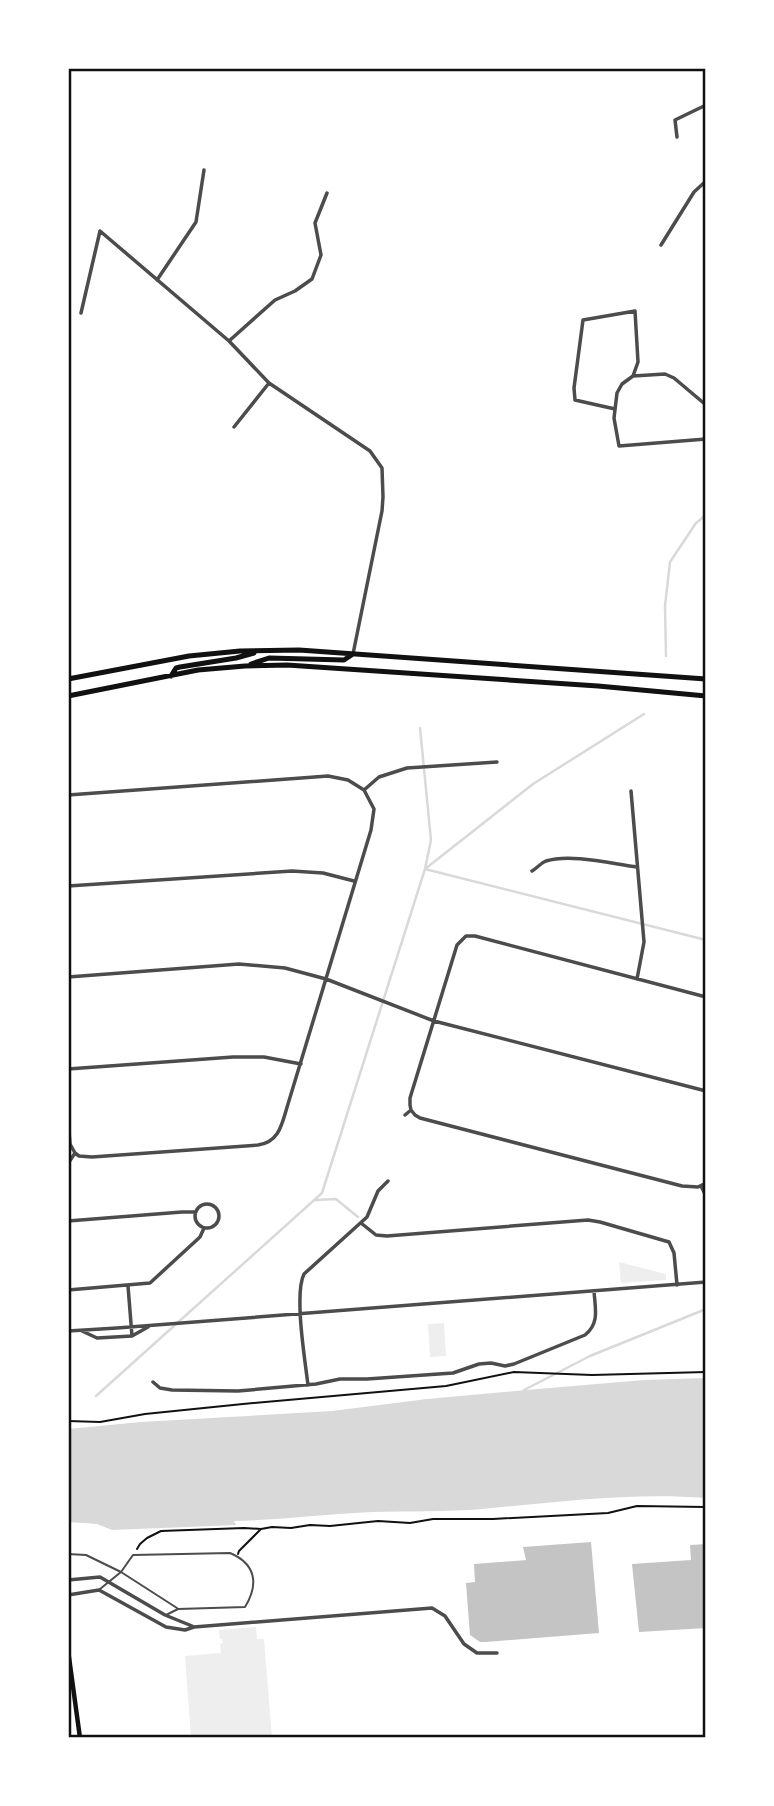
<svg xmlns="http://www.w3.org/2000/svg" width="774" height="1806" font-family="Spectral,serif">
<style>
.green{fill:#eee}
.water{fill:#d9d9d9}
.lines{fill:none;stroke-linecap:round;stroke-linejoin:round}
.stream{stroke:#d9d9d9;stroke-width:2.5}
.building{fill:#c4c4c4}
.path{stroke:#111;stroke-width:2}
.service{stroke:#4c4c4c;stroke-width:2}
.minor{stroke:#4c4c4c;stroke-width:3.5}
.secondary{stroke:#111;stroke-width:4.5}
.primary{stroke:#111;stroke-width:5}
.neatline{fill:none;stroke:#111;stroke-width:2.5}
</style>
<rect width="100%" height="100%" fill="#fff"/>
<path class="green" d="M619,1262l47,12v6l-45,3z
M444,1323l2,33 -16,1 -2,-33z
M256,1627l1,12h7l8,99h-81l-6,-82 36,-3 -1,-9 3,-1 -1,-4h-2l-1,-9z"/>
<path class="water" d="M706,1378v120c-74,-6 -150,4 -223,11 -37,3 -74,2 -111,3 -46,2 -92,8 -138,9l2,4 -124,5 -15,-6 -29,-2v-93l73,-7 191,-11 95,-12 99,-9 118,-10z"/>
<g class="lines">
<path class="stream" d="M666,656l-1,-50 5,-44 26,-39 10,-8
M420,728l11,112 -6,29 281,71
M315,1200l21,-1 22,18
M524,1390l66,-34 116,-47
M96,1396l226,-203 103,-324 108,-85 111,-70"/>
</g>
<path class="building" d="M591,1542l8,91 -113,9h-6l-10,-7 -4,-52 9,-1 -1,-18 52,-4 -3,-13z
M706,1544v84l-67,4 -7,-68 59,-4 -1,-15z"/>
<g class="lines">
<path class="path" d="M68,1421l32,1 45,-8 98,-10 203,-18 68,-14 78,3 114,-3
M137,1549l3,-5 7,-6 14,-7 83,-3 17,1 11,-2 19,1 19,-3 20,1 48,-5 32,2 23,-4h60l115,-6 29,-7 69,1
M238,1554l1,-3 21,-21"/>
<path class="service" d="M68,1554l18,1 35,17 56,36
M100,1589l21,-17 12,-17 97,-2c26,11 29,31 15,54l-67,2 -12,6"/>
<path class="minor" d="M677,137l-2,-17 31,-15
M661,245l33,-53 12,-11
M157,280l39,-58 8,-52
M81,313l19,-82 129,110 40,42 101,68 12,17 1,29 -1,14 -29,143
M229,341l46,-41 20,-9 17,-12 9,-24 -6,-32 12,-30
M706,405l-32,-27 -9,-4 -32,2 -11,8 -5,9 -3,25 5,28 87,-7
M615,409l-40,-9 -1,-12 9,-68 52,-9 3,51 -5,14
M234,427l35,-44
M364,790l15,-13 28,-9 90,-6
M631,791l13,151 -7,37
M68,795l260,-19 20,4 16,10
M532,871c5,-3 9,-8 14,-10 24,-8 67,3 91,6
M68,886l224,-15 31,2 31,8
M68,977l171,-13 46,4 41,11 108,42 272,70
M68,1069l165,-12h31l37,7
M411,1110l-1,-5v-7l47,-153 9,-9h9l231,61
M405,1115l6,-5 4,5 5,3 262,68 16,1 8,-4
M68,1119l2,25 5,9 -6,9
M75,1153l4,3 13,1 166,-12c22,-3 24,-22 30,-41l83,-274 3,-21 -10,-19
M701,1186l4,8
M195 1216a12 12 0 1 1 24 0a12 12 0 1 1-24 0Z
M68,1221l114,-9h14
M361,1223l15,12 11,1 201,-16 12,2 69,20 5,11 3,32
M128,1286l4,50
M68,1290l82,-7 50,-46 4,-9
M68,1331l49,-3 589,-46
M82,1331l15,7 35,-2 16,-9
M153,1382l7,6 12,2 66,1 78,-7 24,-5h27l86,-6 26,-9 12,-1 14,3 9,-2 71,-29c15,-12 10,-27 9,-44
M308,1385c-3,-25 -14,-91 -4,-111l63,-57 11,-26 10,-10
M68,1580l32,-3 65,38 27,11
M68,1595l31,-5 67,37 19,3 9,-3 238,-19 13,8 19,28 13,9h20"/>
<path class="secondary" d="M68,1650l12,88"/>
<path class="primary" d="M251,664l18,-6 75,2 9,-6
M171,676l5,-8 4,-1 56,-9 18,-5
M68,679l121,-23 51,-5 59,-1 407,29
M68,696l130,-26 47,-4 42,-1 311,21 108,10"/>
</g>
<rect width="774" height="1806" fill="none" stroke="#ffffff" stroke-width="140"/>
<rect x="70" y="70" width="634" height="1666" class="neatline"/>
</svg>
